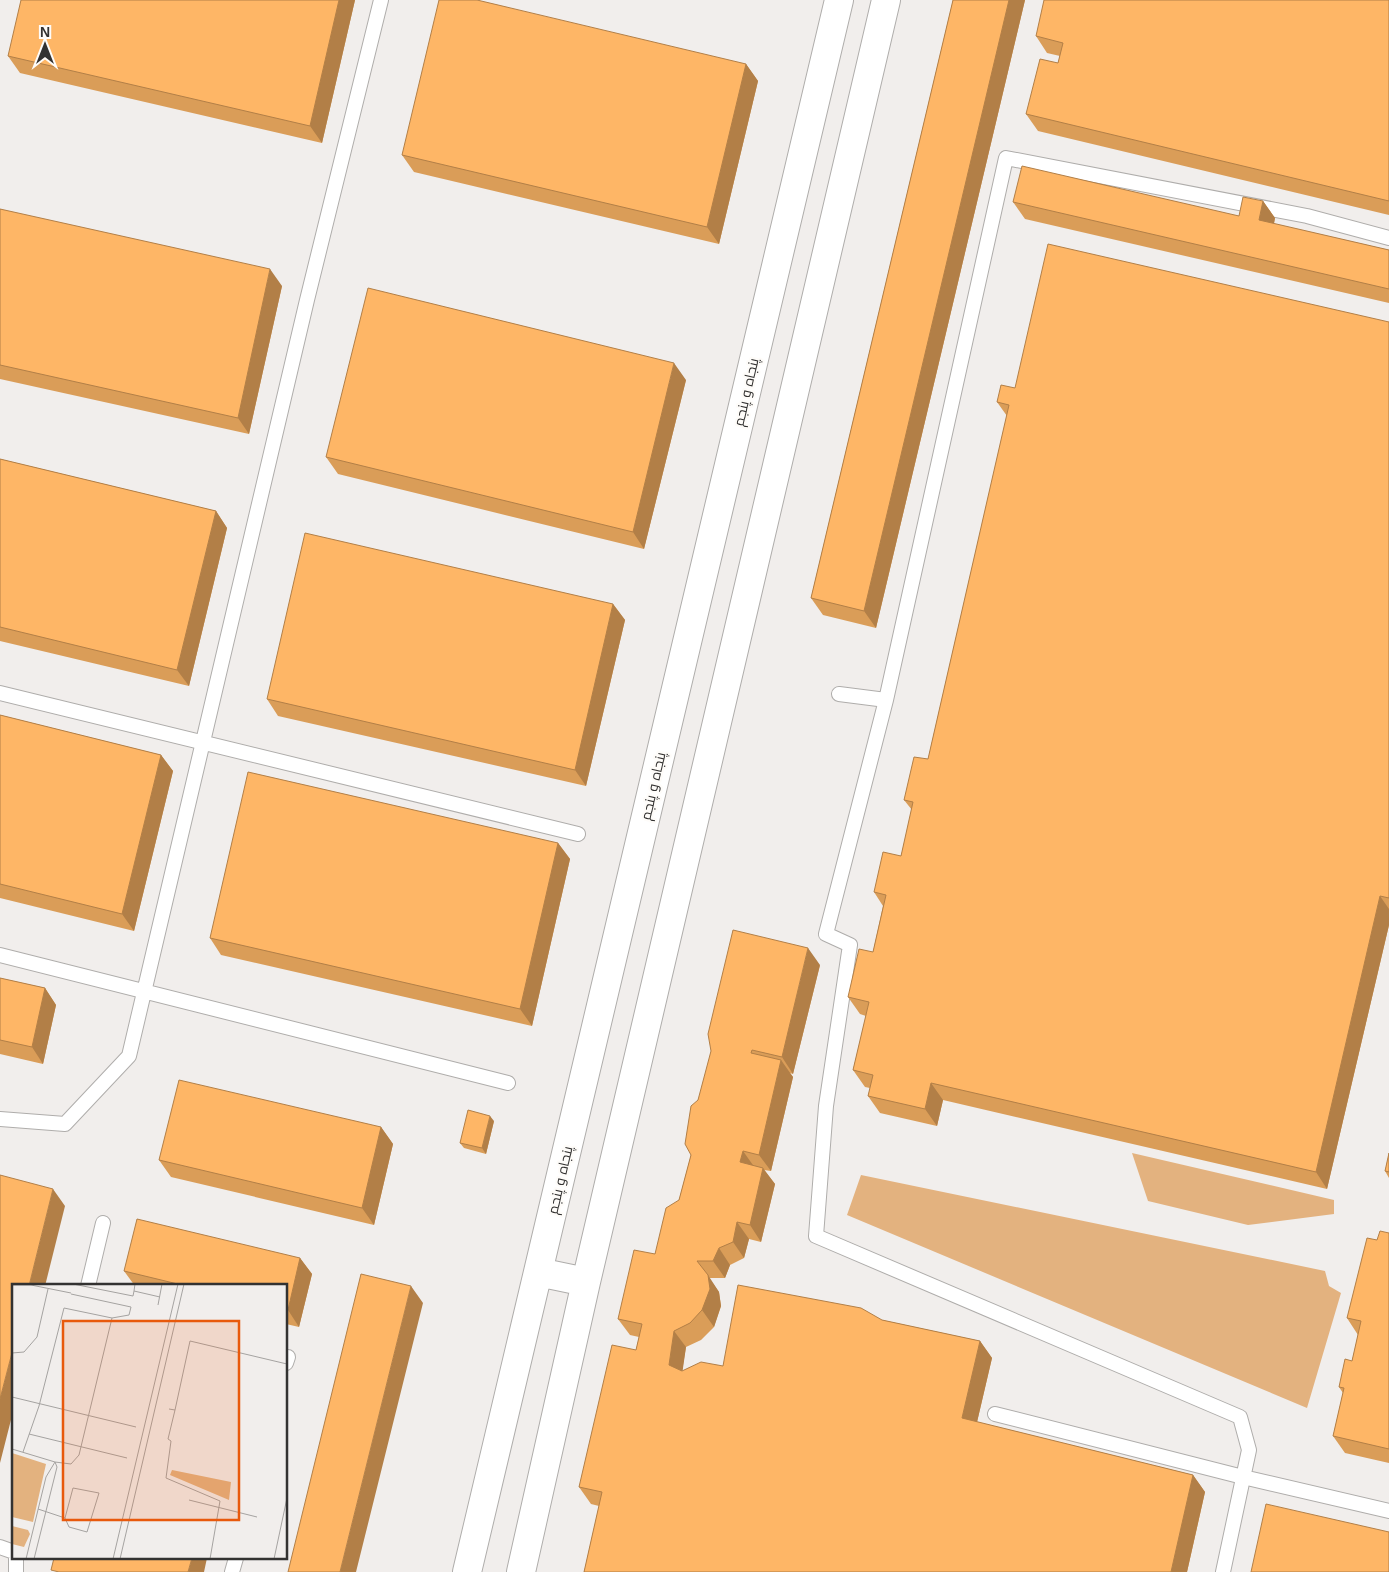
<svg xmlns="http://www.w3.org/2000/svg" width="1389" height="1572" font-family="Arial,Cairo,sans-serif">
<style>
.green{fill:#e3b27f}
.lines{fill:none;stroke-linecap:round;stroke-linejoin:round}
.service-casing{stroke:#afadab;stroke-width:16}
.secondary-casing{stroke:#afadab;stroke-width:30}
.service{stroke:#fff;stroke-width:14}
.secondary{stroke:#fff;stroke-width:28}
.wall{fill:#da9d58}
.shaded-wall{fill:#b27f47}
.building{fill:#feb666;stroke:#b27f47}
.labels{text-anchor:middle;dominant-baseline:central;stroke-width:4.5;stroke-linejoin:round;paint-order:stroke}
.street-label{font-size:14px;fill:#333231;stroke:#fefcf9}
.inset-road{fill:none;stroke:#a5a3a1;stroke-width:1}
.view{fill:#e8590c;fill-opacity:0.15;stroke:#e8590c;stroke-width:2.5}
.inset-edge{fill:none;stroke:#333231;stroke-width:2.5}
</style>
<rect width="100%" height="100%" fill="#f1eeec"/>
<path class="green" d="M1132,1153l202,47v14l-86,11 -100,-24z
M861,1175l464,96 4,15 12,7 -34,115 -460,-193z"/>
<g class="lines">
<g class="service-casing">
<path id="service" d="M0,693l578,141
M839,694l47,6 120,-542 301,58 82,22
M886,700l-60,234 24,11 -24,161 -10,130 424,181 9,33 -26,122
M0,955l508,128
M0,1119l65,5 64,-68 178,-756 74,-300
M88,1286l15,-63
M286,1357h2l-2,6
M995,1414l248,63 146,34
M0,1547l14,5
M16,1558v14
M232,1572l4,-14"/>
</g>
<g class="secondary-casing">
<path id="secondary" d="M538,1272l48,10
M467,1572l372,-1572
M521,1572l65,-290 300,-1282"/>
</g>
<use href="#service" class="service"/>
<use href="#secondary" class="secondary"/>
</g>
<path class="wall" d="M355,0l-33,143 -302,-70 -12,-17z
M953,0h72l-149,628 -53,-13 -12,-17z
M1389,0v215l-351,-84 -12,-17 32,-51 2,-7 -13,-3 -11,-17z
M746,64l12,17 -39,163 -305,-72 -12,-17z
M1263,201l12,17 -1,6 115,26v53l-364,-84 -12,-17 226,14z
M0,209l282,77 -33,148 -249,-55z
M1389,322v603l-62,264 -384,-89 -6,26 -57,-13 -12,-17 2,-8 -5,-1 -12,-17 13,-54 -6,-2 -12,-17 25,-45 10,-46 -9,-14 27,-36 11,-46 -8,-10 24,-41 79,-343 -10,-14 18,-14z
M686,380l-42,169 -306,-75 -12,-17z
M0,459l216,52 11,17 -38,158 -189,-45z
M613,604l12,16 -39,166 -308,-70 -11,-17z
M0,715l161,40 12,16 -39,160 -134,-33z
M558,843l12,16 -38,167 -311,-71 -11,-17z
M820,965l-27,109 -3,-1 3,4 -22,94 -7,-1 11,14 -14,58 -12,-3 -5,19 -14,7 -5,13h-16l10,14 2,14 -7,21 -13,13 -15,7 -4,24 41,-5 159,-46 98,21 12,17 -15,64 216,53 12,17 -18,80h-603l15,-66 -8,-2 -12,-17 57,-137 3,-13 -9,-2 -12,-16 37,-65 24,-54 12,-45 7,-55z
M0,978l45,10 11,17 -13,59 -43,-10z
M494,1121l-8,33 -22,-6 -4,-5z
M381,1127l12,17 -19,81 -203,-48 -12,-17z
M1389,1153v25l-4,-7z
M1389,1233v230l-44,-10 -12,-17 10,-43 -4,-6 13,-26 6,-26 -11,-17 30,-78z
M300,1258l12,16 -13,53 -13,-3v-38h-151l-11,-15z"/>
<path class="shaded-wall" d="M339,0h16l-33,143 -12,-17z
M1009,0h16l-149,628 -12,-17z
M746,64l12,17 -39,163 -12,-17z
M1263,201l12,17 -4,19 -12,-17z
M270,269l12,17 -33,148 -11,-16z
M674,363l12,17 -42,169 -11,-17z
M216,511l11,17 -38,158 -12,-16z
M613,604l12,16 -39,166 -11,-16z
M161,755l12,16 -39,160 -12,-17z
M558,843l12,16 -38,167 -12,-17z
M1380,896l9,13v16l-62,264 -11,-17z
M808,948l12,17 -27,109 -11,-17z
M45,988l11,17 -13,59 -11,-17z
M781,1060l12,17 -22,94 -12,-16z
M931,1083l12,17 -6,26 -12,-17z
M490,1116l4,5 -8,33 -4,-6z
M381,1127l12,17 -19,81 -12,-17z
M743,1151l12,17 -15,-6z
M763,1168l12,16 -14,58 -11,-17z
M53,1189l12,17 -20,80h-16z
M737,1222l12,17 -5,19 -11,-16z
M719,1248l11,17 -5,13 -12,-17z
M300,1258l12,16 -13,53 -11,-17z
M708,1275l11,17 2,14 -7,21 -12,-17z
M411,1286l12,17 -67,269h-16z
M674,1331l12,16 -5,35 -12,-17z
M980,1341l12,17 -18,77 -12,-17z
M14,1345v63l-14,55v-64z
M1193,1475l12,17 -18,80h-16z
M192,1558h15l-3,14h-16z"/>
<path class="building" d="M21,0h318l-29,126 -302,-70z
M439,0h38l269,64 -39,163 -305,-72z
M953,0h56l-145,611 -53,-13z
M1044,0h345v201l-363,-87 14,-55 18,4 5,-20 -27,-7z
M1022,166l217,50 4,-19 20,4 -4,19 130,30v39l-376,-87z
M0,209l270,60 -32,149 -238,-53z
M1048,244l341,78v576l-9,-2 -64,276 -385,-89 -6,26 -57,-13 5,-21 -20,-5 16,-68 -21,-5 11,-48 14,3 13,-57 -12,-3 9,-40 18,4 12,-54 -9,-2 10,-43 14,2 81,-354 -12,-3 4,-17 14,3z
M368,288l306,75 -41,169 -307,-75z
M0,459l216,52 -39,159 -177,-43z
M305,533l308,71 -38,166 -308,-71z
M0,715l161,40 -39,159 -122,-30z
M248,772l310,71 -38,166 -310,-71z
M733,930l75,18 -26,109 -30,-7 -1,3 30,7 -22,95 -16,-4 -3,11 23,6 -13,57 -13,-3 -4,20 -14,6 -6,13h-16l11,14 2,14 -8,21 -12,13 -16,8 -5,34 13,6 19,-9 22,4 15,-81 123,23 21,12 98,21 -18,77 231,57 -22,97h-587l18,-80 -23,-5 33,-142 24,5 6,-26 -24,-5 16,-69 21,4 11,-46 13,-8 12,-45 -6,-11 6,-38 7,-6 13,-49 -3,-17z
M0,978l45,10 -13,59 -32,-7z
M179,1080l202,47 -19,81 -203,-48z
M468,1110l22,6 -8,32 -22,-5z
M1389,1153v19l-4,-1z
M0,1175l53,14 -24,97h-15v59l-14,54z
M137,1219l163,39 -12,52h-2v-24h-100l-62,-15z
M1380,1231l9,2v216l-56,-13 11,-48 -5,-1 6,-28 7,2 9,-40 -14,-3 20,-80 10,2z
M361,1274l50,12 -71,286h-52z
M1266,1504l123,28v40h-138z
M54,1558h138l-4,14h-129l-8,-2z"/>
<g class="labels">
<g class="street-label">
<text transform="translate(746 392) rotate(-77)">پنجاه و پنجم</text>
<text transform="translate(653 786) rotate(-77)">پنجاه و پنجم</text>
<text transform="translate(560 1180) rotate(-77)">پنجاه و پنجم</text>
</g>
</g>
<g transform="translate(12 1284)">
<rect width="275" height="275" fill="#f1eeec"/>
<path d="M0,169l34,11 -13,58 -21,-5zM160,186l59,12 -2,18 -59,-25zM0,242l16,4 2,4 -6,13 -12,-3z" fill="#e3b27f"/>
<path class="inset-road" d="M61,0l60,12 1,-5M123,0l-1,7 26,6M0,1h19l40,8M59,10l60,13 -2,8 -17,3M146,21l4,-21M0,69l12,-1 13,-15 11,-48M0,113l124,30M157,125l6,1 15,-69 97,23M163,126l-7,29 3,2 -5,37 54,23 -10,58M17,150l98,24M0,165l43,13 16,2 8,-9 33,-137 -48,-10 -25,98 -16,46M177,216l68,17M26,225l27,9 4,9 18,5 12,-39 -26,-5 -8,30M14,275l20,-82 9,-15 2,5 -23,92M101,275l65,-275M108,275l64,-275M262,275l13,-61"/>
<path class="view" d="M51,37h176v199h-176z"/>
<rect width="275" height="275" class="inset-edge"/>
</g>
<g transform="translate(45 45)" stroke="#fefcf9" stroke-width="4" paint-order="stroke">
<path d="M0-4L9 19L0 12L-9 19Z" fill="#333231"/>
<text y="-8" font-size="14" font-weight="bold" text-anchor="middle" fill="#333231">N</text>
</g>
</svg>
